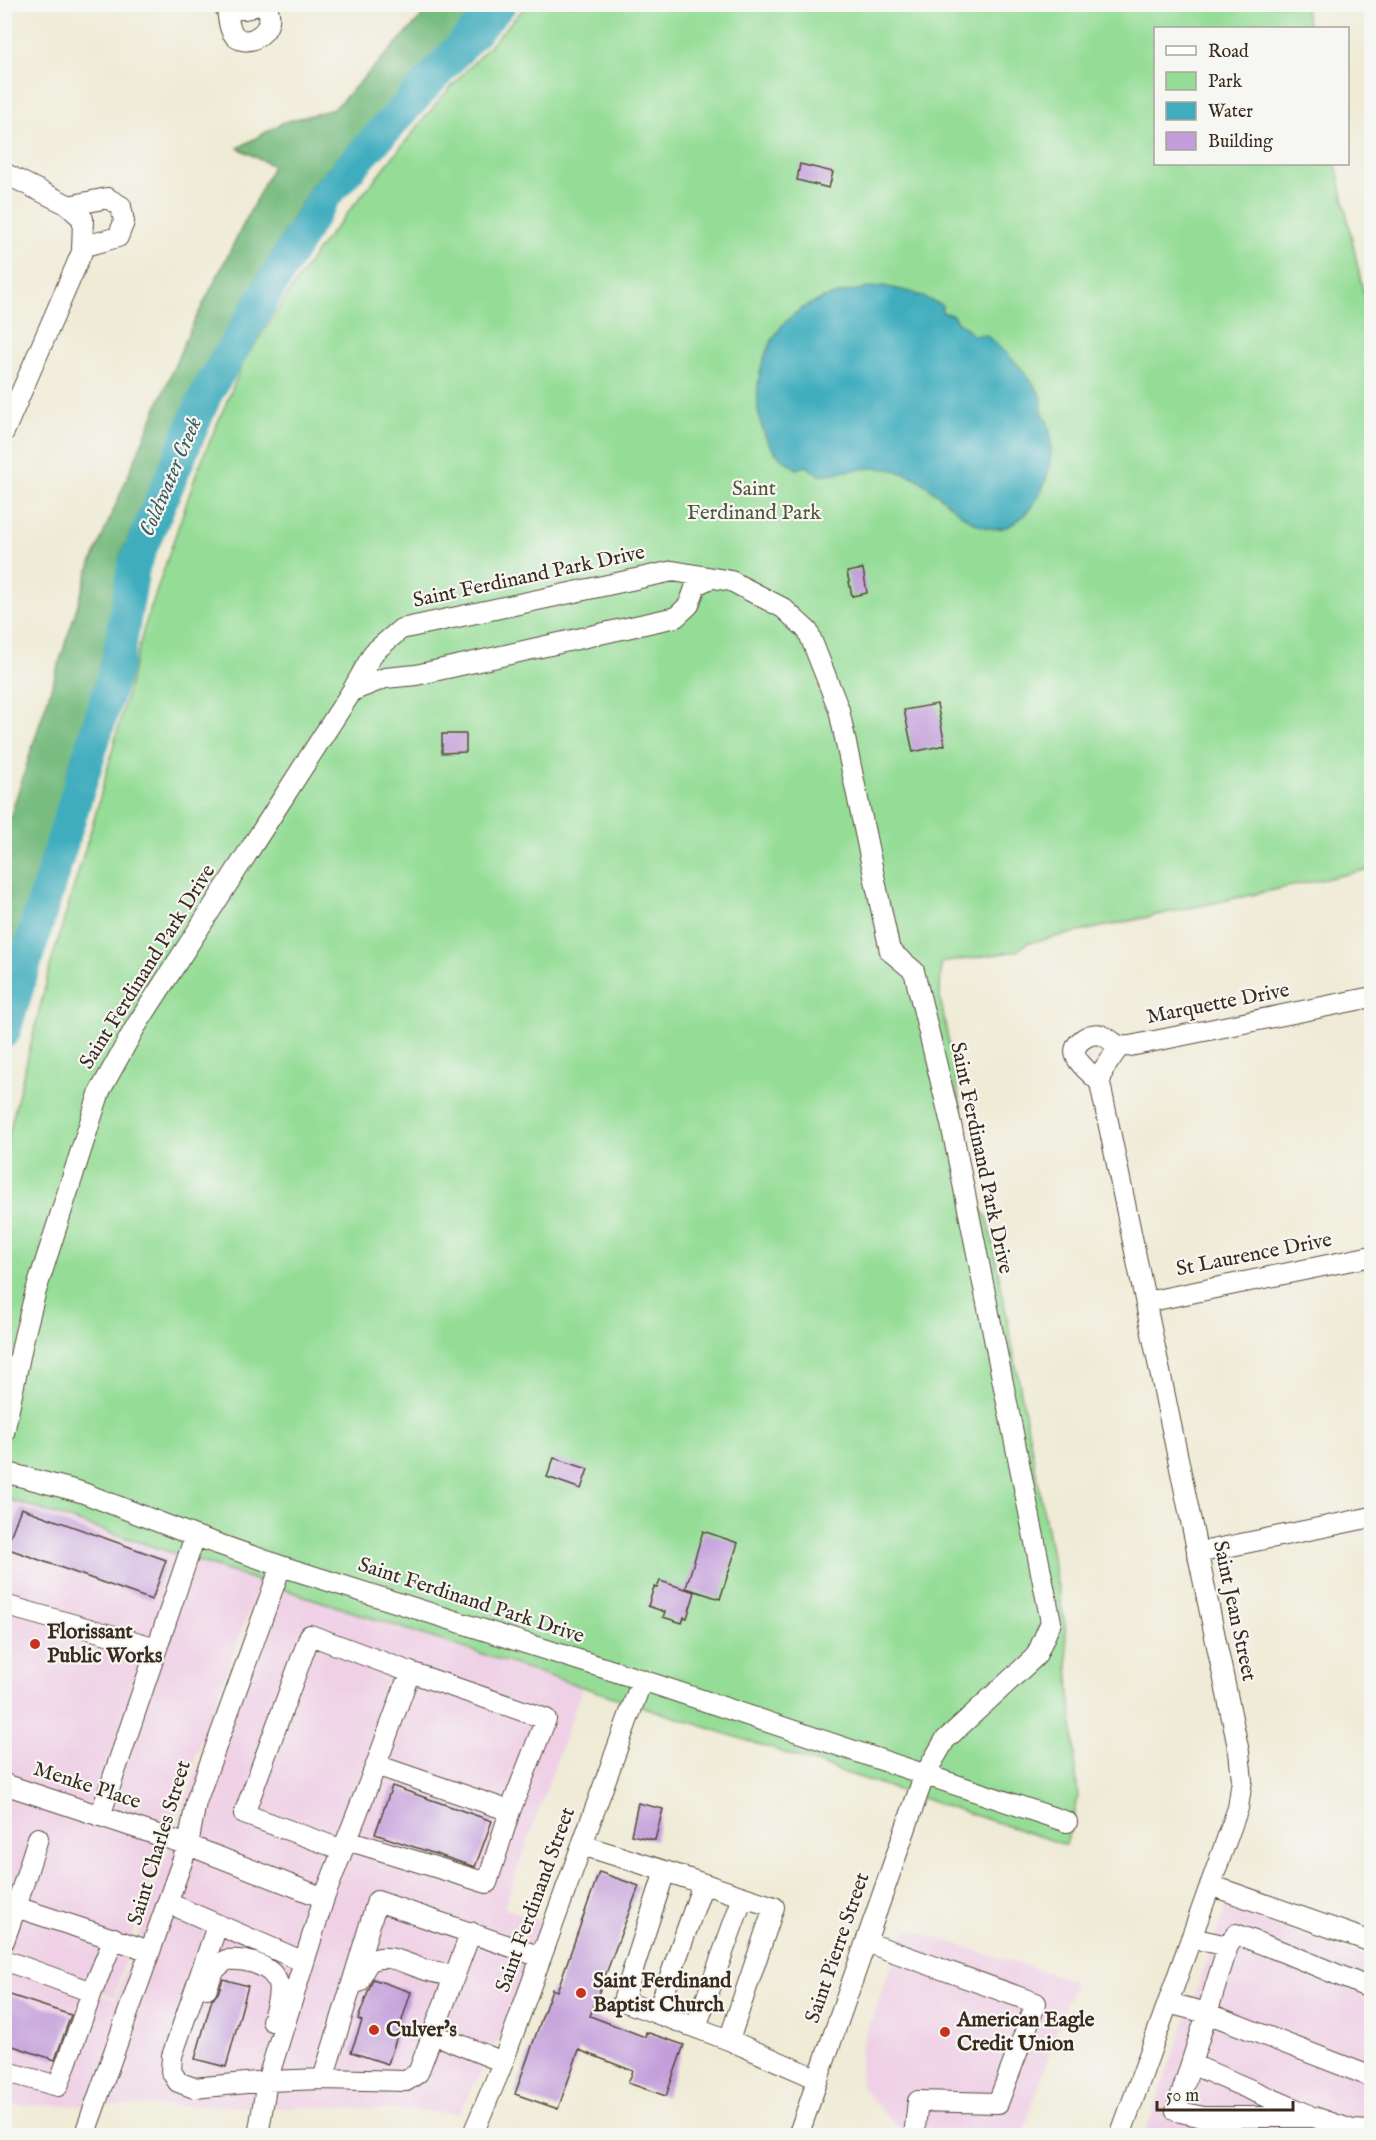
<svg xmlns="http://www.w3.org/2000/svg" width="1376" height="2140" font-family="'IM FELL English',serif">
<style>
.built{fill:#efd0e6}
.green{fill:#95dd97;stroke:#68845a;stroke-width:1.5}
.forest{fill:#78bc80;stroke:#5a734f;stroke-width:1.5}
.water{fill:#40adbe;stroke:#3e6c6e;stroke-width:1.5}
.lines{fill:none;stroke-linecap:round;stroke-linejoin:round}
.river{stroke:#40adbe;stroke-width:33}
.building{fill:#c39dda}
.minor-casing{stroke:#56473a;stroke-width:22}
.minor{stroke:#fff;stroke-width:20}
.poi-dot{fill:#c8321e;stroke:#f6f6f2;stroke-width:2}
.labels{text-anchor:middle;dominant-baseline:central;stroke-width:4.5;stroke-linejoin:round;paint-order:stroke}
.park-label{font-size:21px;fill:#52573c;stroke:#f6f6f2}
.street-label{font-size:21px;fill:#3b2a1e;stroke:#f6f6f2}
.poi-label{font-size:21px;font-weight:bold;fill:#3b2a1e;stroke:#f6f6f2;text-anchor:start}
.water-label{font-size:22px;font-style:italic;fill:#3d5e5e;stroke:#f6f6f2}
</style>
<rect width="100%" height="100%" fill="#f6f6f2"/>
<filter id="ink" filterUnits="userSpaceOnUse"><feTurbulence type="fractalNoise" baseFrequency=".0167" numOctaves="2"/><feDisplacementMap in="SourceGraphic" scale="12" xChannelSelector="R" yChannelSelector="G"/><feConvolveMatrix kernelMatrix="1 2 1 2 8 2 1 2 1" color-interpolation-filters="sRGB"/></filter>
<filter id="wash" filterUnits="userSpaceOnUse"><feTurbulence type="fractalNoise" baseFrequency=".008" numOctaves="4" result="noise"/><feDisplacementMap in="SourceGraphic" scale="24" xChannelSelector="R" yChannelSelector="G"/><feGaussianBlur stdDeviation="1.35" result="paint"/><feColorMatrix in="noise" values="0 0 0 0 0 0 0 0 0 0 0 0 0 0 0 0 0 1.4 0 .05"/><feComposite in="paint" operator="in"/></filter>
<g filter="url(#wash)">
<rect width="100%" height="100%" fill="#efebd6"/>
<path class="built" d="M4,1338l271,202 -137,375 -24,82 -109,-39z
M268,1570l320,102 -84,236 38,14 -37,106 -46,85 -133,-6 -321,-2v-143l110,38z
M1226,1907l145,52v176l-215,1 -10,-5z
M906,1928l168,53 -51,151 -124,-3 -38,-42 -1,-38z"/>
<path class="green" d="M527,5h777l5,23h-153v136h180l36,170 -1,535 -344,74 -10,8 -76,12 -1,34 40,212 8,9 77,407 13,174 -12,46 -1061,-347 -1,-135 6,-20 -6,-2 1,-192 46,-186 45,-150 48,-185 54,-159 46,-108 72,-109 124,-153z"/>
<path class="forest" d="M434,4l48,1 -170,180 -112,189 -80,182 -15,94 -92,301 -8,-3v-115l85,-267 97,-230 86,-170 -35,-18 46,-26 50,-13z"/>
<path class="water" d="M883,286l28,6 31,13v7l11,3c3,10 15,10 19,20h14c18,15 37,33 50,53 2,3 6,9 6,12 1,5 -2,9 1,13 7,12 8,21 8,35 -1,26 -7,46 -26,66 -40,43 -77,-19 -111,-37 -5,-2 -12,-4 -17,-6 -25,-7 -52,1 -77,4l-14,-9 -9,3c-11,-7 -20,-13 -27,-24 -24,-38 -12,-102 23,-130 24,-20 60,-25 90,-29z"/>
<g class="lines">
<path class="river" d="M4,1032l113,-368 17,-99 72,-171 119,-199 175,-191"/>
</g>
<g id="blocks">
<path class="building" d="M800,164l33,8 -4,16 -32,-8z
M863,569l4,24 -15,3 -5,-24z
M937,704l8,41 -32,7 -9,-42z
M442,734h24v18l-24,1z
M554,1458l34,11 -7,20 -34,-12z
M21,1508l145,52 -14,40 -146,-52z
M703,1531l35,12 -18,56 -34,-11z
M660,1581l35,11 -8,26 -3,-1 -2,6 -19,-6 2,-5 -17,-6 6,-19 3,1z
M392,1786l100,35 -17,46 -100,-33z
M638,1803l25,6 -8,31 -24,-5z
M599,1872l40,14 -49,130 55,21 1,-5 38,13 -18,51 -38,-13 5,-12 -54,-21 -21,59 -43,-15 37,-105 5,2z
M223,1979l25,7 -22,81 -31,-8 17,-60 6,-6z
M373,1979l38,13 -23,72 -37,-12 11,-31 -4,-2z
M4,1993l67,22 -16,45 -51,-17z"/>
</g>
</g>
<g filter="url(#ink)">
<use href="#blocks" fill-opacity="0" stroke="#56473a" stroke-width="1.5"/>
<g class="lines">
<g class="minor-casing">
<path id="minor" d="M220,4c13,7 26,7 39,0
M227,8c1,7 1,17 5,24 12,22 50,-3 33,-28
M4,173l62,31 17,15 -1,33 -78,180
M69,206l38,-8 14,8 3,16 -6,15 -36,10
M352,691l33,-13 31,-3 260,-58 13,-12 7,-20 15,-7
M1100,1083l3,-13 16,-23
M1146,1302l226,-46
M4,1433l20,-96 11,-43 65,-203 36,-65 216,-335 22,-39 27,-23 272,-58 58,10 52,27 25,23 31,79 51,241 24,20 37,153 100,498 -15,34 -91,84 -21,36 -126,360
M4,1472l77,20 114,44 86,30 361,114 425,142
M1197,1553l175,-36
M4,1605l153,43
M4,1784l184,61 136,53 -57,183 -9,55
M100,1816l95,-280
M38,1838l-22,69 134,44
M347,1840l140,43 23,-72
M582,1845l83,26
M343,1850l-99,-36 66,-179 100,37
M1210,1885l162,57
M324,1898l52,-133 34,-93 136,47 -36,92 -134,-46
M168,1903l136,59
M217,1926l-45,130 -1,15 7,11 16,6 73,-7 56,-2 83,2 12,-8 53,-141
M1191,1938l37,8
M4,1941l12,-34
M866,1942l170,61 -38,100 -80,-2 -4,35
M4,1960l88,32 -34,94 -54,-15
M359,1982c3,-7 5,-16 12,-21 16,-10 39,5 55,9 9,3 19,4 28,6
M207,1988l6,-17 13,-11c10,-1 19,0 28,3 32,11 27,31 18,58
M92,1992l22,-54
M1168,2003l39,10 21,-67 8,-12 52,20 84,35
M657,2013l46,-129
M696,2027l47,-130
M433,2034l70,28
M729,2040l45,-133 -109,-36 -42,130 106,39 89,39
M1191,2064l116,50
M1372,2077l-165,-64 -31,98 27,6h111l38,13 20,1
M323,2079l54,-178 164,56
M84,2136l104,-291 8,-43 85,-236
M472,2136l28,-66 142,-390
M1120,2136l118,-328 4,-28 -3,-28 -139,-669c-9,-11 -39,-28 -17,-44 6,-4 11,-6 18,-4 14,5 12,13 29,11l242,-49"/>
</g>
<use href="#minor" class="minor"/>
</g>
</g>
<g class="poi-dot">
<circle cx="35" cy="1644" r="6"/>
<circle cx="581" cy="1993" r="6"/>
<circle cx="374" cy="2030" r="6"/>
<circle cx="945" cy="2032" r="6"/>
</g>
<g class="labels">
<g class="park-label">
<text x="754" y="489">Saint<tspan x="754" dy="24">Ferdinand Park</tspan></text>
</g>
<g class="street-label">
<text transform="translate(529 577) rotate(-12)">Saint Ferdinand Park Drive</text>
<text transform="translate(148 967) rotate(-58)">Saint Ferdinand Park Drive</text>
<text transform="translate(1218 1004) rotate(-11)">Marquette Drive</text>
<text transform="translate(981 1158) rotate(78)">Saint Ferdinand Park Drive</text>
<text transform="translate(1254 1255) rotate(-11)">St Laurence Drive</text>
<text transform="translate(471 1601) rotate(18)">Saint Ferdinand Park Drive</text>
<text transform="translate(1234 1611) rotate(78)">Saint Jean Street</text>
<text transform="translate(87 1786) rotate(18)">Menke Place</text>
<text transform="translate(160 1843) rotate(-73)">Saint Charles Street</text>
<text transform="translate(536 1900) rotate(-70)">Saint Ferdinand Street</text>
<text transform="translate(838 1948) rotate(-71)">Saint Pierre Street</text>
</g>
<g class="poi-label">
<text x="47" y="1632">Florissant<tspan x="47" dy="24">Public Works</tspan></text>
<text x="593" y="1981">Saint Ferdinand<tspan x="593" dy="24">Baptist Church</tspan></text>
<text x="957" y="2020">American Eagle<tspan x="957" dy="24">Credit Union</tspan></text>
<text x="386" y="2030">Culver's</text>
</g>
<g class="water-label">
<text transform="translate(171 477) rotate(-67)">Coldwater Creek</text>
</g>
</g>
<rect width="1376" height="2140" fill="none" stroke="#f6f6f2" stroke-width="24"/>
<rect x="1154" y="27" width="195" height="138" fill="#f6f6f2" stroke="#aba49d" stroke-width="1.5"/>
<rect x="1166" y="46" width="30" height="9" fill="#ffffff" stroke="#aba49d" stroke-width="1.5"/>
<text x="1208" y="57" font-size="18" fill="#3b2a1e">Road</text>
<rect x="1166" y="72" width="30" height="18" fill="#95dd97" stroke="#aba49d" stroke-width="1.5"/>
<text x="1208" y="87" font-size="18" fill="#3b2a1e">Park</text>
<rect x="1166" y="102" width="30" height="18" fill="#40adbe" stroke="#aba49d" stroke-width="1.5"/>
<text x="1208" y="117" font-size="18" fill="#3b2a1e">Water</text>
<rect x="1166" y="132" width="30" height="18" fill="#c39dda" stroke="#aba49d" stroke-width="1.5"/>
<text x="1208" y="147" font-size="18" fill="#3b2a1e">Building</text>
<path d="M1157 2101v9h136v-9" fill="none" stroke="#3b2a1e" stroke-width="3"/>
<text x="1166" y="2101" font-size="18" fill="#3b2a1e" stroke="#f6f6f2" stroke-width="4.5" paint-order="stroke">50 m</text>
</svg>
